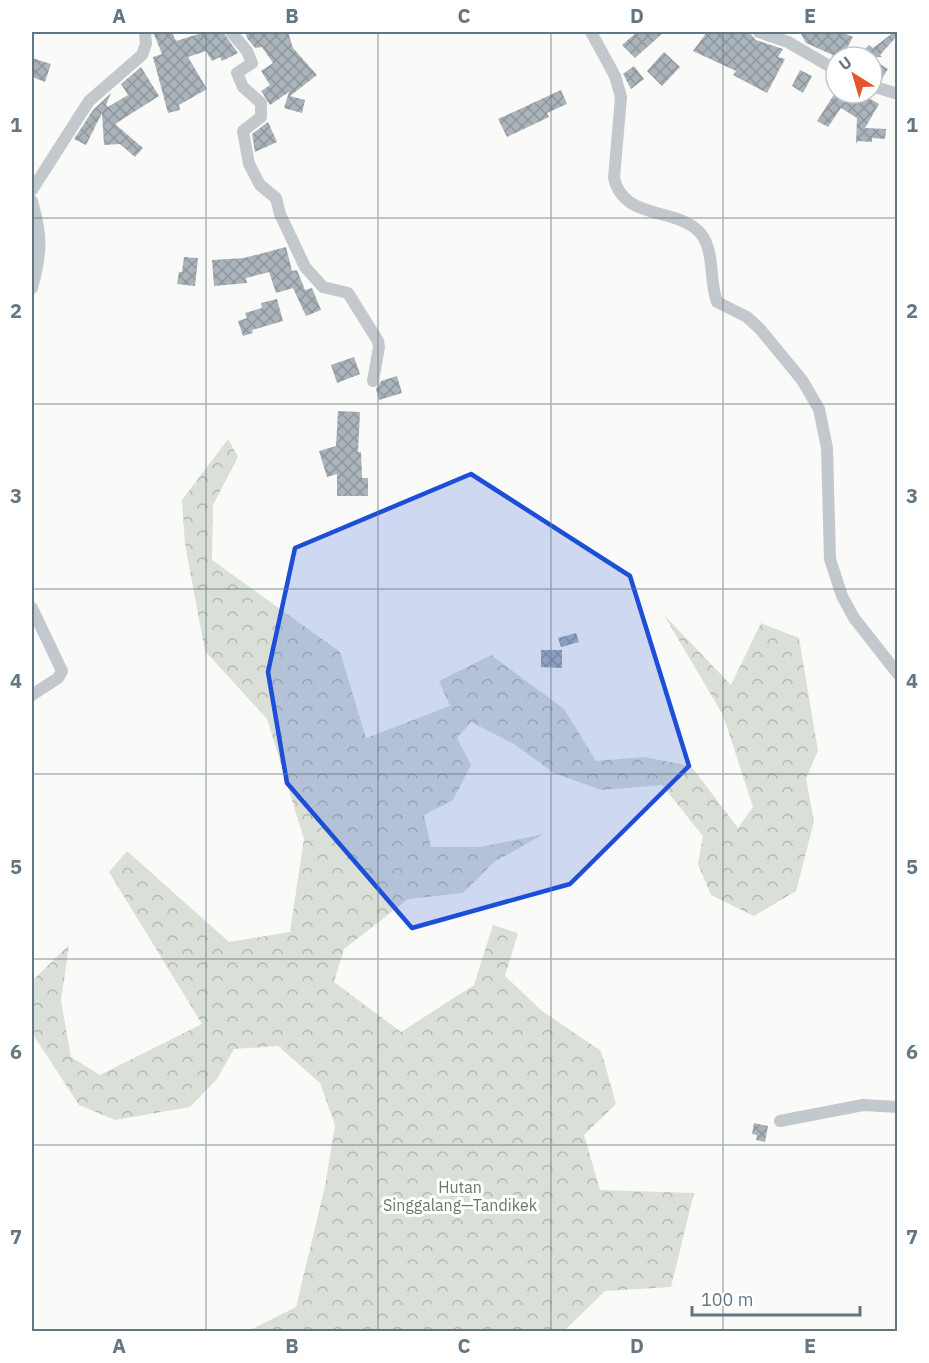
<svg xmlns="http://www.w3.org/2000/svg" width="929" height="1363" font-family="'IBM Plex Sans',sans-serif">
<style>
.forest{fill:url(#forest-crowns)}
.building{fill:url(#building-cross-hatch)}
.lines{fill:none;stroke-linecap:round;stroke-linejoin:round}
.minor{stroke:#c3c8cc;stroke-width:12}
.marked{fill:#1d4ed8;fill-opacity:0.2;stroke:#1d4ed8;stroke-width:4.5;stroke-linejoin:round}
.grid{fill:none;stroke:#657683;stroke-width:1.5;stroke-opacity:0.55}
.labels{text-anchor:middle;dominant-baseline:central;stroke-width:6;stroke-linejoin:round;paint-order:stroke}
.park-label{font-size:16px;fill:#687a64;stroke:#fff}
.neatline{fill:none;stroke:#657683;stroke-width:2}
.grid-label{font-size:20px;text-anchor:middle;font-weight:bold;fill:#657683}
</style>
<defs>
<pattern id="forest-crowns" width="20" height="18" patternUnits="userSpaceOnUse" patternTransform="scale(1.5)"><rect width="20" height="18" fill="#dadfd7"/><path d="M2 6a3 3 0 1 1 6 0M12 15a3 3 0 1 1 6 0" fill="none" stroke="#b4b9b4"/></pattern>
<pattern id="building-cross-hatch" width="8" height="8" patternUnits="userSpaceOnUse" patternTransform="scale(1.5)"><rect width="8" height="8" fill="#aab3b9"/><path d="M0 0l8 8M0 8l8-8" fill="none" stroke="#8e969c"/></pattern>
</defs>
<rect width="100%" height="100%" fill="#fafaf8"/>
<path class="forest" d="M228,439l10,18 -25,48 -1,55 128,92 26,86 84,-32 -11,-25 52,-26 73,54 32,52 48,-4 47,9 47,62 15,-21 -30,-92 -59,-100 67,70 30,-62 38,15 19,113 -12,27 8,44 -18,69 -42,25 -43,-21 -13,-31 5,-28 -41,-51 -61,5 -47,-17 -40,-29 -43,-22 -14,16 14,27 -18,35 -29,15 7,32h50l63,-13 -50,28 -31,31 -55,6 -64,50 -10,33 67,50 73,-47 19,-60 25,8 -13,43 37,35 59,40 15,53 -32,31 16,55 94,3 -23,94 -66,4 -41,40h-316l48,-24 29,-121 10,-61 -15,-42 -42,-37 -44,3 -17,30 -27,28 -75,13 -36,-15 -47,-72v-52l37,-36 -8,56 10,56 29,18 102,-51 -93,-152 18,-21 102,91 61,-10 14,-93 -37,-120 -62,-68 -20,-107 -3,-44z"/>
<path class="building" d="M153,32h19l4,9 29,-9h18l15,21 -16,8 -2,-4 -8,4 -6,-10 -18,6 19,32 -28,16 1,5 -12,3 -15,-56 9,-3z
M259,32h29l5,16 24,27 -27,21 15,4 -3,13 -18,-5 5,-16 -19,13 -9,-14 9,-6 -9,-14 12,-8 -11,-16 -7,1 -8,-10 -1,-4z
M637,32h27l-29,26 -13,-13z
M707,32h42l7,8 27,9 -5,8 7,2 -18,34 -34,-18 3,-4 -43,-20z
M800,32h42l11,5 -11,20h-5l-31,-14z
M894,32l3,4 -17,19 2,2h-25l12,-12 4,3z
M664,52l16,15 -18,19 -15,-15z
M32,58l19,6 -6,18 -13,-5z
M872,59l16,10 -7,11 -9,-2z
M634,66l10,13 -13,10 -8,-15z
M141,67l18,29 -44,28 28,24 -8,9 -15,-13 -16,1 -2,-32 -16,32 -12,-6 19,-29 18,-17 -5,12 2,2 20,-12 -7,-11z
M800,70l12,6 -9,17 -11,-7z
M561,90l6,14 -20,9 2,4 -42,20 -9,-18z
M835,93h25l19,11 -14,24 21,1 -1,10 -13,-1v4l-14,-1 -2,3 1,-26 -16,-10 -13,19 -11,-6z
M268,122l9,20 -22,10 -3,-18z
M286,247l6,24 5,-1 8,20 7,-2 9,22 -15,6 -13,-28 -17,5 -7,-21 -23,6 1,5 -33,3 -2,-26 32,-2z
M184,257l14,1 -3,28 -18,-2 2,-12h3z
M277,299l6,22 -31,9 1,3 -10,3 -5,-15 9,-3 -2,-5 17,-5 -1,-5z
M354,357l6,17 -23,9 -6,-18z
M397,376l5,17 -23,7 -3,-11 5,-8z
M338,411l22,1 -2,40h3l1,26h6v18h-31v-22l-10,3 -8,-26 17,-5z
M576,633l3,9 -18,5 -3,-9z
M541,650h21v18l-21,-1z
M754,1123l14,3 -3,16 -9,-2 1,-5 -5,-1z"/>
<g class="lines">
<path class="minor" d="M231,32l16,19 5,12 -15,10 6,14 18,16v14l-18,14 6,33 11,21 16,13 4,16 25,53 18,20 25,6 30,48 1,6 -6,34
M591,32l24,44 6,21 -7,81c10,44 65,28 87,56 14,18 8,47 16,68l30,15 13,12 42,51 17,29 8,39 3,111 12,37 12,22 44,56
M759,32l29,10 48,28
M872,86l26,8
M32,190l57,-89 53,-46 4,-11 -1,-12
M32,201c10,35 10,51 0,87
M32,608l30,63 -4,7 -26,17
M780,1121l83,-16 35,2"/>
</g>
<path class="marked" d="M471,474l159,102 59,190 -119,118 -158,44 -125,-145 -19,-111 27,-124z"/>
<path class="grid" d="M206,32v1300M378,32v1300M551,32v1300M723,32v1300M32,218h866M32,404h866M32,589h866M32,774h866M32,959h866M32,1145h866"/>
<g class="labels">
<g class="park-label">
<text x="460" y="1187">Hutan<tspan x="460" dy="18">Singgalang—Tandikek</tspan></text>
</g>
</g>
<rect width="929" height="1363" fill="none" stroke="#ffffff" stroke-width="66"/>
<g transform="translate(854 75) rotate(323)"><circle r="28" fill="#ffffff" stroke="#c1c8cd" stroke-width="1.5"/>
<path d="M0-4.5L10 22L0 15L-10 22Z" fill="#e4572e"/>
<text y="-9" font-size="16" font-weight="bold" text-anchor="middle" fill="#657683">U</text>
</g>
<path d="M692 1306v9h168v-9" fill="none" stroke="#657683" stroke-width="3"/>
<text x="701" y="1306" font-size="18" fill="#657683" stroke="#ffffff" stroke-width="4.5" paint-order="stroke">100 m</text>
<rect x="33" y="33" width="863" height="1297" class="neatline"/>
<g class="grid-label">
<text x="119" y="23">A</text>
<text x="292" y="23">B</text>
<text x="464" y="23">C</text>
<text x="637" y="23">D</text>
<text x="810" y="23">E</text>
<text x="16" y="132">1</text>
<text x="912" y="132">1</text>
<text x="16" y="318">2</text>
<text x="912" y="318">2</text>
<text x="16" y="503">3</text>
<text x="912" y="503">3</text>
<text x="16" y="688">4</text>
<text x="912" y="688">4</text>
<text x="16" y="874">5</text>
<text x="912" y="874">5</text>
<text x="16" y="1059">6</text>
<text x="912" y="1059">6</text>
<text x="16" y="1244">7</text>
<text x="912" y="1244">7</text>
<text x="119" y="1353">A</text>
<text x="292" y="1353">B</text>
<text x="464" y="1353">C</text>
<text x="637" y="1353">D</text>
<text x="810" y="1353">E</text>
</g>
</svg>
